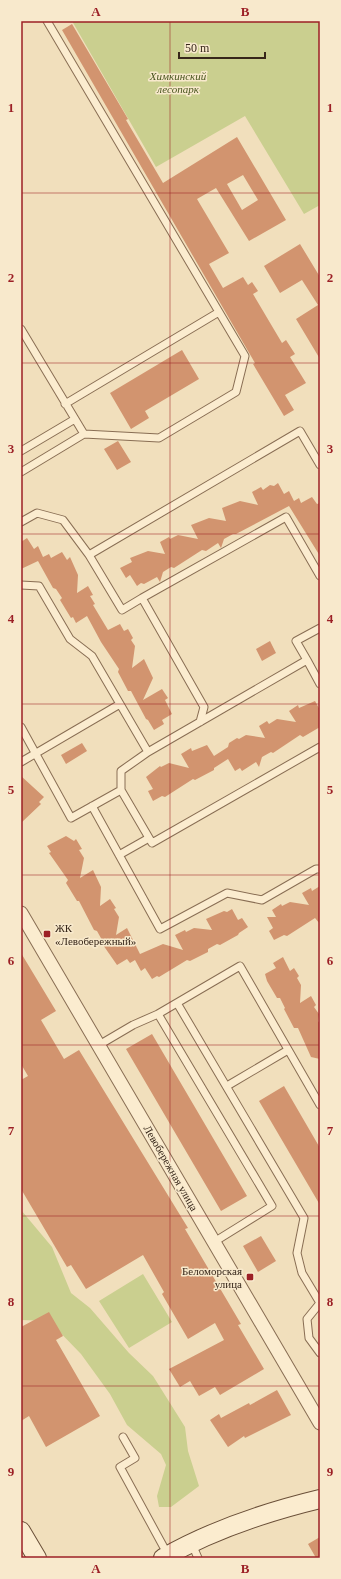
<svg xmlns="http://www.w3.org/2000/svg" width="341" height="1579" font-family="Georgia,serif">
<style>
.green{fill:#cacf8f}
.building{fill:#d2946f;fill-rule:evenodd}
.lines{fill:none;stroke-linecap:round;stroke-linejoin:round}
.lane-casing{stroke:#896e54;stroke-width:9}
.street-casing{stroke:#896e54;stroke-width:15}
.secondary-casing{stroke:#6a4f38;stroke-width:20}
.lane{stroke:#fbeccf;stroke-width:7}
.street{stroke:#fbeccf;stroke-width:13}
.secondary{stroke:#fbeccf;stroke-width:18}
.grid{fill:none;stroke:#9c2026;stroke-width:1;stroke-opacity:0.55}
.poi-dot{fill:#9c2026;stroke:#f8e9cc;stroke-width:1.5}
.labels{text-anchor:middle;dominant-baseline:central;stroke-width:3;stroke-linejoin:round;paint-order:stroke}
.park-label{font-size:11px;font-style:italic;fill:#49551f;stroke:#f8e9cc}
.poi-label{font-size:11px;fill:#37271a;stroke:#f8e9cc;text-anchor:start}
.street-label{font-size:11px;fill:#37271a;stroke:#f8e9cc}
.neatline{fill:none;stroke:#9c2026;stroke-width:1.5}
.grid-label{font-size:13px;text-anchor:middle;font-weight:bold;fill:#9c2026}
</style>
<rect width="100%" height="100%" fill="#f1dfbc"/>
<path class="green" d="M72,21h248v184l-16,9 -59,-98 -89,51z
M21,1210l31,37 19,46 19,15 39,45 24,23 32,51 3,24 11,35 -28,21h-12l-2,-11 9,-31 -5,-11 -34,-29 -17,-31 -29,-40 -32,-33 -28,-1z
M143,1274l29,48 -43,26 -30,-47z"/>
<path class="building" d="M72,24l56,95 -2,1 37,63 74,-46 49,83 -37,21 -33,-53 -19,11 32,54 -20,11 14,24 20,-11 5,8 4,-3 6,9 -5,3 29,49 4,-3 9,14 -5,3 16,26 -21,12 9,15 -10,6 -31,-52 2,-1 -193,-333zM243,175l15,25 -16,10 -15,-26z
M300,244l20,33v82l-24,-40 22,-14 -16,-25 -22,13 -16,-27z
M182,350l17,29 -54,32 4,7 -18,11 -21,-36z
M118,441l13,21 -14,8 -13,-21z
M278,483l6,11 5,-3 5,10 5,-3 2,5 11,-6 5,7 3,-1v53l-31,-50 -53,28h-3l-9,5 -3,9 -3,-5 -12,8 -4,-1 -28,18 -3,-1 -8,5 -3,10 -3,-5 -13,7 -3,-1 -4,3 -7,-11 -4,3 -6,-10 12,-6 -2,-4 18,-7 17,3 -5,-12 9,-5 1,2 8,-4 20,4 -7,-14 18,-7 17,3 -4,-13 18,-7 18,4 -6,-13 9,-5 2,3 7,-5 4,1z
M27,538l7,11 4,-3 5,11 6,-3 2,4 11,-6 5,8 3,-3 8,18 -1,18 11,-7 5,9 -3,1 5,8 -2,1 15,25 12,-6 4,7 4,-2 5,9 -2,2 4,6 -3,22 12,-9 9,19 -10,22 19,-11 6,9 -3,2 7,14 -10,6 2,4 -10,6 -6,-10 -2,-1 -15,-28h-3l-10,-19 1,-3 -18,-27 -14,-26 -11,7 -3,-6 -2,1 -11,-18 2,-2 -6,-9 -3,-1 -15,-27 -17,8v-27z
M270,641l6,12 -14,8 -6,-12z
M315,701l5,9v17l-17,10 -3,-2 -27,18 -2,-1 -9,5 -3,10 -3,-5 -14,9 -2,-3 -5,3 -7,-12 -14,9v2l-19,10 -2,-1 -28,18 -3,-1 -9,5 -5,-10 5,-2 -7,-12 14,-11 1,1 8,-4 20,5 -8,-14 10,-6 1,3 15,-6 7,11 14,-9 1,-4 8,-5 2,1 7,-4 19,3 -6,-12 8,-5 2,3 8,-5 19,3 -7,-11 9,-6 1,3z
M82,743l5,8 -21,13 -5,-9z
M21,776l23,21 -5,5 2,2 -20,19z
M66,836l8,5 2,-2 6,10 -3,1 5,8 -4,20 13,-8 8,17 -1,19 10,-7 6,9 -2,1 5,8 -3,18 11,-7 13,26 23,-10 20,6 -8,-15 10,-5 1,2 8,-4 18,2 -6,-11 18,-8 3,1 5,-3 6,11 4,-2 6,9 -9,6 -1,2 -18,10 -3,-1 -9,5v3l-18,9 -3,-1 -28,17 -2,-1 -5,3 -7,-11 -4,3 -6,-11 -5,3 -3,-4 -10,6 -16,-23 1,-2 -5,-9 -3,-1 -15,-29h-2l-11,-18 2,-3 -19,-27 2,-1 -4,-6z
M320,886v38l-5,-6 -28,18 -3,-1 -10,5 -5,-9 4,-3 -6,-11h9l-4,-7 9,-6 1,2 8,-4 19,3 -7,-12 9,-5 1,3z
M21,953l35,58 -15,9 23,39 15,-9 109,178 -3,1 56,95 -3,1 26,44 -44,26 -5,-8 -16,9 -9,-15 -10,6 -11,-18 55,-29 -9,-17 -27,16 -26,-45 2,-2 -21,-37 -57,34 -15,-24 -4,2 -46,-78v-109l7,-4 -7,-12z
M283,957l7,14 4,-3 5,8 -2,2 4,7 -1,18 11,-7 5,9 -2,2 5,7 -1,7 2,3v35l-9,-2 -13,-29h-4l-10,-19 1,-1 -5,-10h-3l-10,-17 -2,-7 11,-6 -3,-5z
M152,1034l95,162 -26,15 -95,-162z
M284,1086l36,62v57l-61,-104z
M261,1236l15,25 -18,11 -15,-26z
M49,1312l14,24 -7,4 44,76 -54,31 -17,-31 -8,5v-94z
M277,1390l14,25 -46,23 -1,-2 -16,11 -18,-27 9,-6 2,4 28,-15 1,2z
M320,1537v21h-4l-8,-14z"/>
<g class="lines">
<g class="lane-casing">
<path id="lane" d="M47,21l198,335 -9,36 -77,46 -75,-4
M21,329l54,90
M65,404l154,-92
M21,451l54,-32 9,15 -63,38
M21,522l16,-9 26,7 26,35 33,55 20,-12 62,109 -4,15
M89,555l211,-124 20,34
M21,585l18,1 31,53 22,17 56,96
M142,598l144,-81 34,59
M307,660l-11,-19 24,-13
M21,727l50,91 50,-28v-19l27,-19 159,-92 13,24
M21,762l99,-58
M121,790l31,53 168,-96
M92,806l68,123 67,-36 35,7 54,-31h4
M119,855l30,-17
M177,1003l127,215 -7,35 5,20 18,30 -13,16 2,19 11,15
M158,1014l82,-48 80,139
M99,1045l34,-20 25,-11 114,192 -58,36
M227,1086l61,-36
M123,1437l12,21 -15,9 48,88
M192,1544l6,14"/>
</g>
<g class="street-casing">
<path id="street" d="M21,913l299,510"/>
</g>
<g class="secondary-casing">
<path id="secondary" d="M21,1531l16,27
M163,1558c49,-28 103,-46 157,-59"/>
</g>
<use href="#lane" class="lane"/>
<use href="#street" class="street"/>
<use href="#secondary" class="secondary"/>
</g>
<path class="grid" d="M170,21v1537M21,193h299M21,363h299M21,534h299M21,704h299M21,875h299M21,1045h299M21,1216h299M21,1386h299"/>
<g class="poi-dot">
<rect x="43" y="930" width="8" height="8" rx="2"/>
<rect x="246" y="1273" width="8" height="8" rx="2"/>
</g>
<g class="labels">
<g class="park-label">
<text x="178" y="76">Химкинский<tspan x="178" dy="13">лесопарк</tspan></text>
</g>
<g class="poi-label">
<text x="55" y="928">ЖК<tspan x="55" dy="13">«Левобережный»</tspan></text>
<text x="242" y="1271" text-anchor="end">Беломорская<tspan x="242" dy="13">улица</tspan></text>
</g>
<g class="street-label">
<text transform="translate(171 1168) rotate(60)">Левобережная улица</text>
</g>
</g>
<rect width="341" height="1579" fill="none" stroke="#f8e9cc" stroke-width="44"/>
<path d="M179 52v6h86v-6" fill="none" stroke="#37271a" stroke-width="2"/>
<text x="185" y="52" font-size="12" fill="#37271a" stroke="#f8e9cc" stroke-width="3" paint-order="stroke">50 m</text>
<rect x="22" y="22" width="297" height="1535" class="neatline"/>
<g class="grid-label">
<text x="96" y="16">A</text>
<text x="245" y="16">B</text>
<text x="11" y="112">1</text>
<text x="330" y="112">1</text>
<text x="11" y="282">2</text>
<text x="330" y="282">2</text>
<text x="11" y="453">3</text>
<text x="330" y="453">3</text>
<text x="11" y="623">4</text>
<text x="330" y="623">4</text>
<text x="11" y="794">5</text>
<text x="330" y="794">5</text>
<text x="11" y="965">6</text>
<text x="330" y="965">6</text>
<text x="11" y="1135">7</text>
<text x="330" y="1135">7</text>
<text x="11" y="1306">8</text>
<text x="330" y="1306">8</text>
<text x="11" y="1476">9</text>
<text x="330" y="1476">9</text>
<text x="96" y="1573">A</text>
<text x="245" y="1573">B</text>
</g>
</svg>
